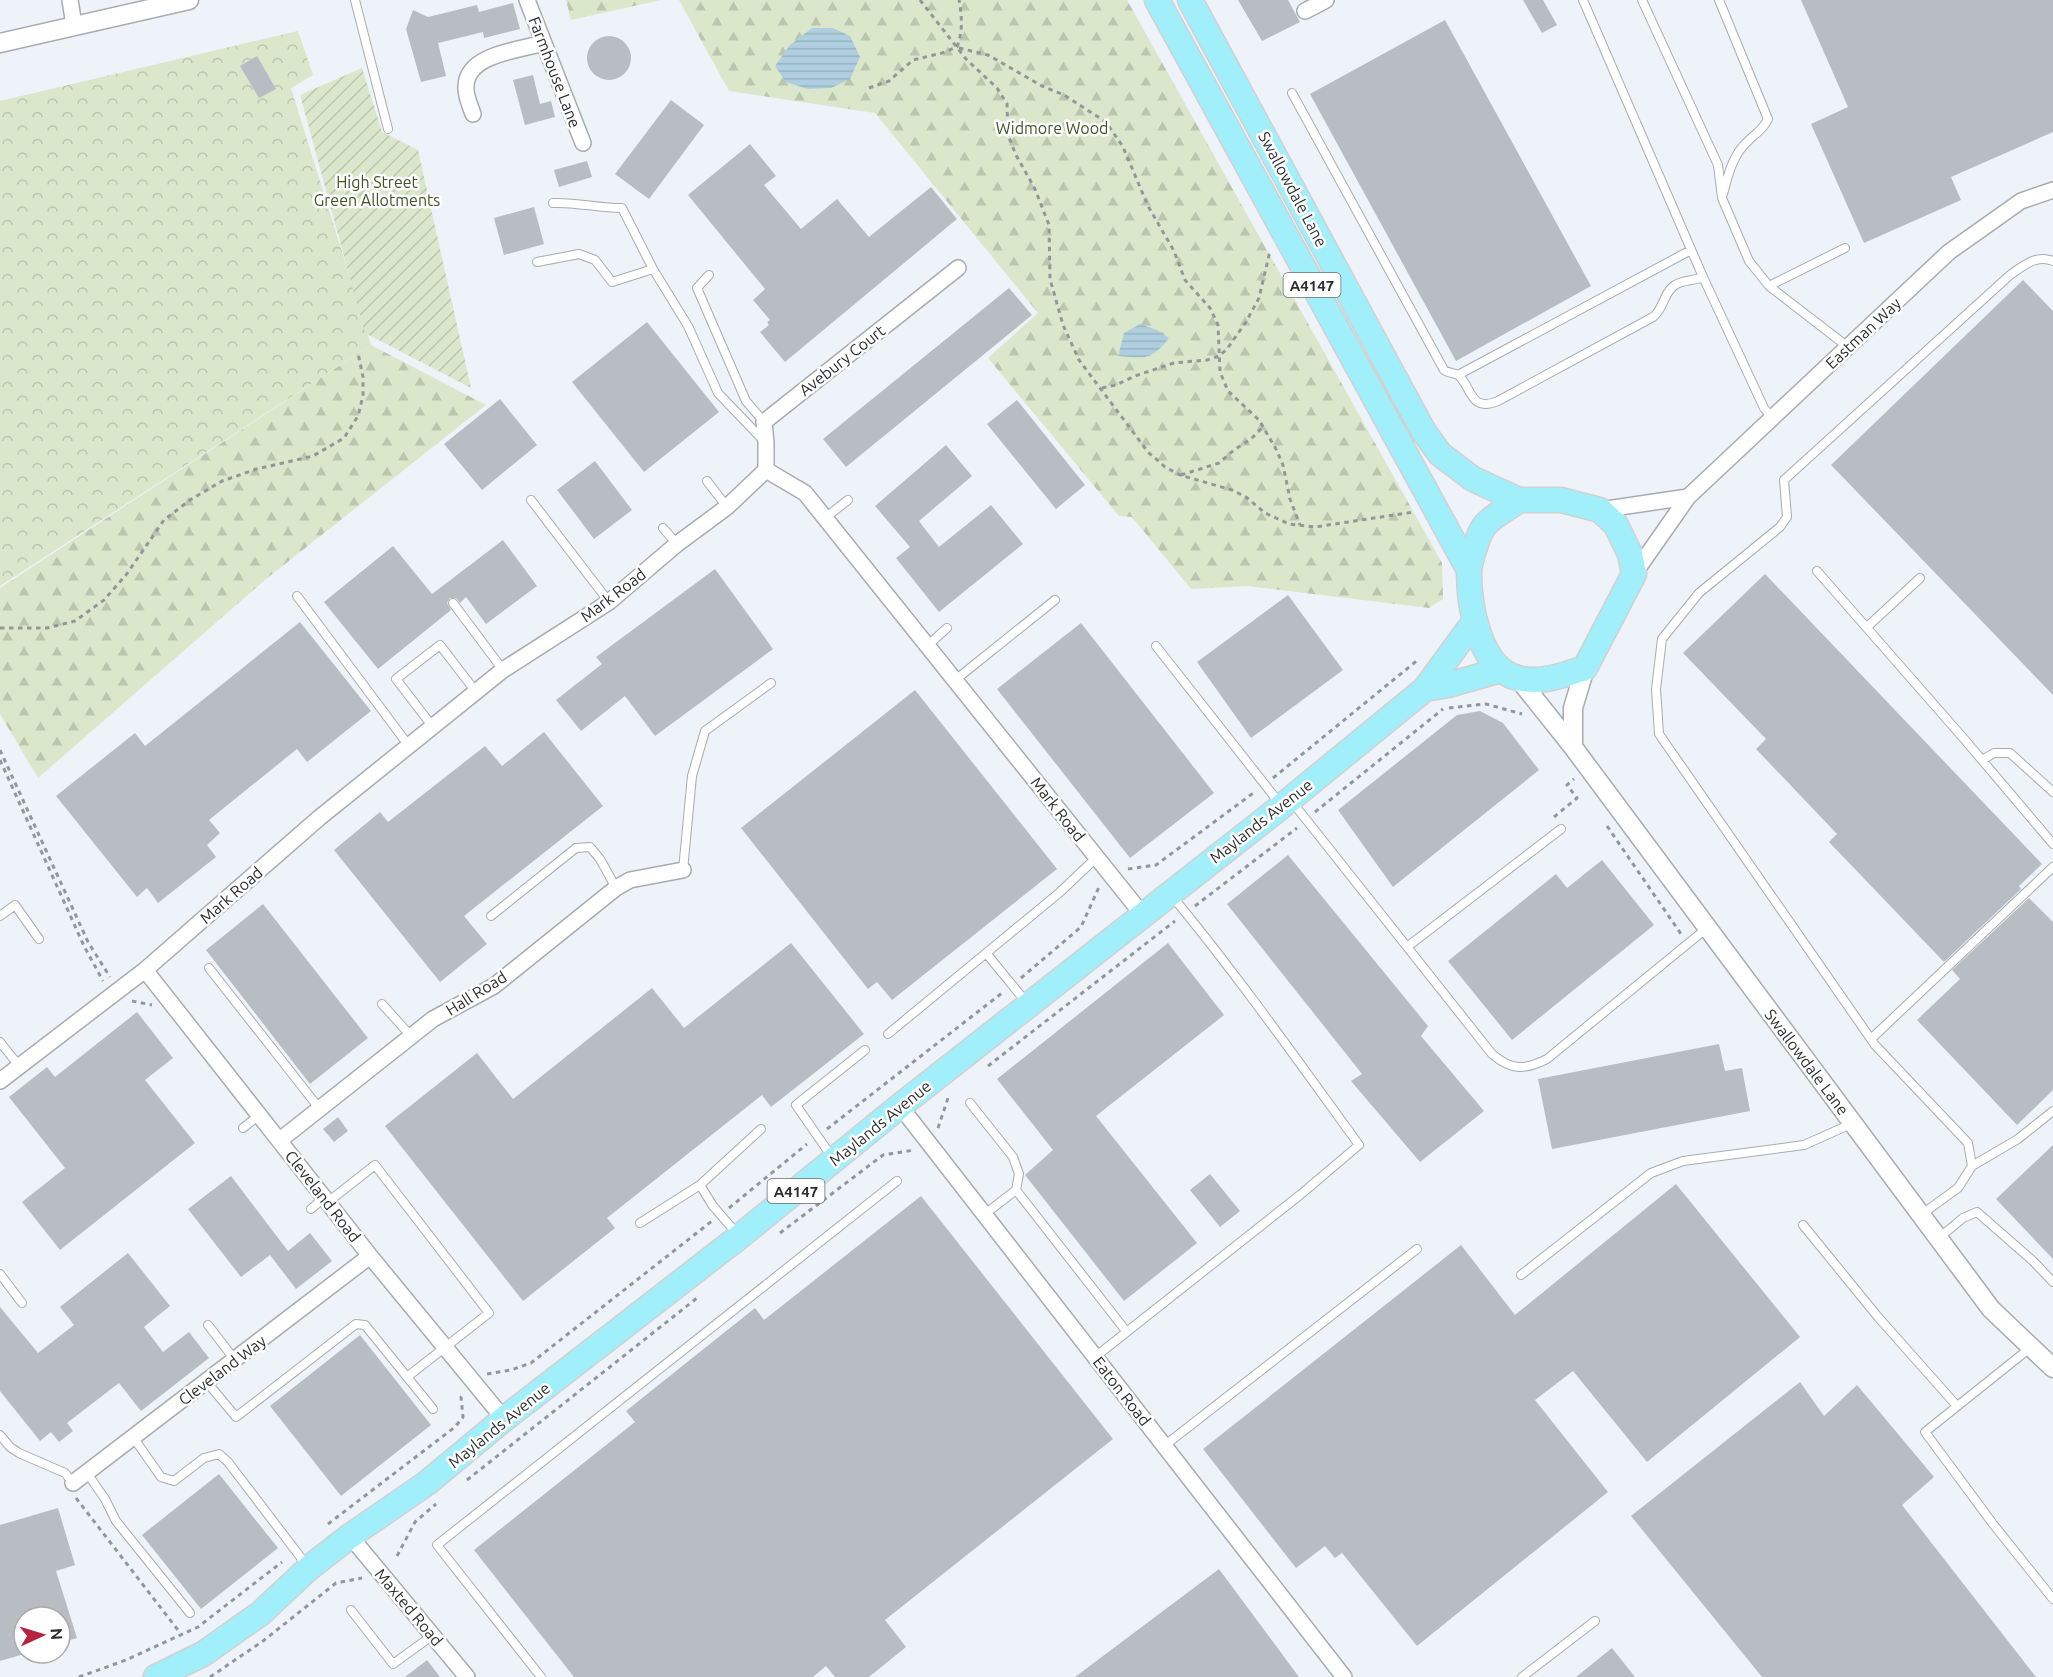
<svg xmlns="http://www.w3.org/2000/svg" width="2053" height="1677" font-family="Ubuntu,sans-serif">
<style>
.forest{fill:url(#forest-firs)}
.park{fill:url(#park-crowns)}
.garden{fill:url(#garden-furrows)}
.water{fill:url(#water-rules)}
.building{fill:#b8bdc3}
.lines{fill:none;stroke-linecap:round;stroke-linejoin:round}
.service-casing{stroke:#a7acb1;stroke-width:10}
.minor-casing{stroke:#a7acb1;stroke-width:18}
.tertiary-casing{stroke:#a7acb1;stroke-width:21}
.primary-casing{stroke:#d1d1d1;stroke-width:27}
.path{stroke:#92979a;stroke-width:3;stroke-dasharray:4.5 4.5;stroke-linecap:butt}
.service{stroke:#fff;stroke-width:8}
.minor{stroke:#fff;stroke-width:15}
.tertiary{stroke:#fff;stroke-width:18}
.primary{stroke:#a2effc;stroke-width:24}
.labels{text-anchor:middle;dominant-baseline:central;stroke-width:5;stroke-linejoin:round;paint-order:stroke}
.shield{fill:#fff;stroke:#6b6d6e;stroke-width:1.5}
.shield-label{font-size:15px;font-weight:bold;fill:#2c2e30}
.street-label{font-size:16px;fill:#2c2e30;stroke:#fff}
.park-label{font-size:16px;fill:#425528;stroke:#fff}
</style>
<defs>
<pattern id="forest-firs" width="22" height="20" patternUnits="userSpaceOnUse" patternTransform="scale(1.5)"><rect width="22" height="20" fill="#dae7cb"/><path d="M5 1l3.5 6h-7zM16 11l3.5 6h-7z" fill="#bbc6af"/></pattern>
<pattern id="park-crowns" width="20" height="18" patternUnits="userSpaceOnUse" patternTransform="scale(1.5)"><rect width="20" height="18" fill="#dae7cb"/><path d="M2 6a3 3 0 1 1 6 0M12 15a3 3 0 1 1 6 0" fill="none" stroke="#bbc6af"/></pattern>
<pattern id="garden-furrows" width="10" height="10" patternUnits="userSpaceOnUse" patternTransform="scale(1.5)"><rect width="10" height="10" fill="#dae7cb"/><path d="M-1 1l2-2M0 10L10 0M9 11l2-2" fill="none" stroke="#bbc6af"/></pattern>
<pattern id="water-rules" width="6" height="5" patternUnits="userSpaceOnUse" patternTransform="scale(1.5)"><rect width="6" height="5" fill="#afcfe0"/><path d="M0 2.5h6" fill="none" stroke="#97b2c0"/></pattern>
</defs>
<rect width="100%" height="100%" fill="#edf3f8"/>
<path class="forest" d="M566,0h95l-90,20z
M679,0h448l315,563 1,36 -14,9 -182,-22 -56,3 -59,-72 -13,-1 -131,-158 50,-45 -163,-200 -146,-22z
M371,345l115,60 -220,174 -228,199 -38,-64v-126z"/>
<path class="park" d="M298,31l15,44 -22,13 80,257 -371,241v-485z"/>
<path class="garden" d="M362,68l20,64 36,18 53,238 -106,-55 -65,-238z"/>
<path class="water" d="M812,28h21l17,8 10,21 -10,22 -19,9 -23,1 -22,-7 -11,-16 15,-21z
M1140,324l17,6 12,8c-18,23 -23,20 -51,18l6,-23z"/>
<path class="building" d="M1238,0h50l12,22 -38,19z
M1523,0h20l14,25 -15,8z
M1801,0h252v132l-102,45 10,23 -97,43 -53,-119 37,-17z
M513,3l7,26 -36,9 -1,-6 -45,11 8,33 -25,6 -15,-53 7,-19 15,7 49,-12 2,7z
M1445,20l146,266 -135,75 -146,-267z
M587 58a22 22 0 1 1 44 0a22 22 0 1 1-44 0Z
M257,56l19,33 -17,9 -19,-32z
M533,75l7,29 11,-3 4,16 -30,8 -12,-45z
M671,100l33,25 -55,74 -34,-25z
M750,144l26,32 -12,9 37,44 36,-30 32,38 62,-50 26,32 -172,143 -25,-30 9,-7 -2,-3 3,-2 -17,-20 12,-11 -77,-94z
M587,161l5,16 -33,10 -5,-17z
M534,207l10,37 -40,11 -10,-37z
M2023,280l30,31v384l-222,-230z
M1009,288l23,27 -186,152 -23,-28z
M647,322l72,90 -75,60 -72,-90z
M500,399l37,46 -55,45 -38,-46z
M1017,400l68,85 -29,24 -69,-85z
M946,445l26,31 -53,45 20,26 52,-42 32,39 -84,68 -43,-54 14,-11 -35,-41z
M595,461l37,49 -38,29 -37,-49z
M503,540l34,46 -51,38 -20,-27 -6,6 -4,-5h-6l-3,5 4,7 -73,59 -54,-67 69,-56 39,48z
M715,569l58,80 -118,87 -30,-40 -44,35 -25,-31 46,-36 -6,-7z
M1765,574l277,290 -23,22 2,3 -77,73 -115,-120 8,-8 -81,-85 10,-10 -83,-86z
M1288,595l55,75 -92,68 -54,-76z
M300,622l71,89 -64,51 -10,-13 -88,71 11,13 -13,12 9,12 -58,46 -11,-15 -10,9 -81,-101 79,-63 10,13z
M1081,623l133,170 -84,65 -133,-169z
M915,690l142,179 -165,131 -15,-18 -9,7 -127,-161z
M1480,711l23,12 36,47 -146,117 -55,-77 119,-95z
M544,732l59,74 -139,110 23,28 -47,38 -106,-132 46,-38 8,10 97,-76 17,20z
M1288,855l140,171 -7,10 63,75 -64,51 -69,-81 11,-7 -135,-170z
M1602,860l52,65 -142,115 -64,-79 108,-87 11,14z
M2029,898l24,24v168l-36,35 -100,-105 43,-41 -8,-9z
M263,904l105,134 -58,46 -104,-134z
M791,943l73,91 -93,73 -9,-12 -155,123 8,10 -92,73 -138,-175 92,-73 36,46 139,-111 32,40z
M1168,943l56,72 -128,101 101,127 -73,58 -99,-126 28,-25 -56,-71z
M137,1012l36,46 -28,22 50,63 -135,107 -38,-48 43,-34 -56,-71 38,-30 8,10z
M1719,1044l6,27 17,-3 8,43 -198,38 -14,-70z
M338,1117l10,14 -14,11 -11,-13z
M2053,1145v114l-57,-60z
M1210,1174l30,37 -20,16 -30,-37z
M231,1176l57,75 22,-18 22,28 -36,28 -26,-34 -29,22 -53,-68z
M1676,1184l124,153 -153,125 -74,-91 -38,29 73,92 -191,154 -75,-93 -7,5 -10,-12 -29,22 -93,-119 258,-204 54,70z
M921,1196l192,243 -228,181 21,27 -37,30h-34l-9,-11 -13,11h-239l-100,-127 161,-128 -9,-11 65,-52 64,-51 9,12z
M128,1253l42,53 -26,21 19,25 26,-20 20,26 -68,53 -22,-28 -52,40 6,8 -14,11 -8,-10 -11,9 -40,-50v-84l38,46 36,-28 -14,-18z
M360,1335l71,90 -90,71 -71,-90z
M1800,1382l24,34 33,-31 77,92 -32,28 134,172h-274l-131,-161z
M219,1474l59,74 -77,61 -59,-74z
M58,1508l17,57 -19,6 21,67 -17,5v-26h-36v37l-24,7v-136z
M1219,1569l80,108h-224z
M1612,1648l23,29h-59z
M427,1660l13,17h-35z"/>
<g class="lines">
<g class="service-casing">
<path id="service" d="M355,0l33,129
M1583,0l120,277 61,131 8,10
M1642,0l76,165 4,33 27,63 20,25 79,61
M1719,0l49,119c-5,11 -12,14 -20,22 -15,13 -20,34 -25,53
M1292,93l152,277c4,3 11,3 14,5 14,11 11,38 40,26l155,-84c11,-8 10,-24 22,-32 7,-5 19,-4 28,-8
M553,203c23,-1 45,5 69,5l31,61 35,57 30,67 45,47
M537,262l42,-8 16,6 17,22 41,-13
M709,275l-12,13 49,113 18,21
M1769,286l76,-38
M1458,375l233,-125
M707,481l20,26
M531,500l78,102
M825,518l23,-18
M663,528l14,16
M1817,571l148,169 88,104
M297,596l112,150
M453,603l50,67
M1867,627l53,-49
M927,646l20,-18
M1156,646l125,159
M954,681l101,-81
M433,727l-37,-48 44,-34 36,47
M1982,760l12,-7h16l43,39
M1293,803l199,251c20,17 33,16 55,5l160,-131
M683,870l9,-94 13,-45 66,-48
M0,916l15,-11 24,34
M491,916l85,-68 14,-1 10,12 16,29
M1407,947l154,-118
M986,953l40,49
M209,968l110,140
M382,1004l29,32
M888,1034l171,-141 37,-35
M1871,1039l182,-172
M0,1042l20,25
M970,1103l43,54 6,17 -3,16 -31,24
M243,1128l15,-12
M832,1157l-36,-52 69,-55
M1972,1166l46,-27 35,-28
M1016,1190l110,141
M328,1202l47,-37 114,148 -82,64
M311,1209l14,-12
M1922,1214l36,-26 14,-22 -4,-23 -93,-98 -216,-311 -3,-45 6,-50 37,-46 81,-66 7,-10 -3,-37 226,-205c13,-9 26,-21 43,-14
M640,1223l60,-38
M1803,1225l75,92 79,89
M738,1235l-25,-29 -13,-21 61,-56
M1940,1237l23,-19 14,-6 56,49 20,21
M0,1274l22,29
M1521,1275l130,-102 32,-12 121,-16 47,-21
M208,1325l27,35
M2030,1348l-105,84 68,92 60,75
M1095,1357l205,-162 59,-50c-61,-84 -121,-169 -187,-249
M206,1381l30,36 120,-93 9,1 68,84
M0,1435l10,12 9,6 46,20 8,10
M133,1437l28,40 13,4 30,-23 15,-4 9,8 80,105
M1164,1446l253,-197
M87,1473l18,26 11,22 74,92
M351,1610l42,54 40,-29
M541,1677l-104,-132 460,-364
M1522,1677l73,-56"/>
</g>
<g class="minor-casing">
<path id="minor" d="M70,0l4,25
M527,0l56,143
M1305,11l21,-11
M473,114c-3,-9 -8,-19 -7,-28 1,-32 54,-36 78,-43
M766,470v-27l-2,-21 194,-154
M1600,510l88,-13
M1634,574l54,-77 261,-245 72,-51 32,-11
M145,970l225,286 134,163
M0,1081l145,-111 174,-152 184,-148 106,-68 68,-58 50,-37 39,-37 39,23 337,421
M900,1106l444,571
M280,1140l153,-121 61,-33 122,-98 14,-8 53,-10
M73,1483l297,-227
M350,1536l117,141"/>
</g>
<g class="tertiary-casing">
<path id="tertiary" d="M0,43l189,-43
M1518,678l55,69 418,562 62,59
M1573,747v-39l12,-40"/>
</g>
<g class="primary-casing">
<path id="primary" d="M1157,0l312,570
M1190,0l234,432 16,22 33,25 46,21
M1519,500h42l39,10 16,15 14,29 4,20 -49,94c-21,7 -44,16 -67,10 -39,-9 -49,-73 -49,-106 0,-8 9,-37 14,-44 5,-9 27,-21 36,-28z
M1425,689l23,-4 53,-15
M156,1677l47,-23 58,-41 48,-45 41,-32 77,-53 77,-64 235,-182 161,-131 382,-300 143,-117 49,-67"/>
</g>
<path class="path" d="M920,0l46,59 31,29 10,16 1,31 8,20 19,34 14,36 1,54 13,46 16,35 69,92 17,15 15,8 52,15 14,7 19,16 24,11 26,3 99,-15
M959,48l29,7 54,31 22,9 42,27 17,25 25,59 26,45 11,29 25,28 8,17 2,47 8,19 31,29 17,29 7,16 7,34 10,26
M869,88l20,-7 24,-21 29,-7 15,-6c6,-16 5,-30 2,-47
M1102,388l14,-3 19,-9 39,-13 33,-3 12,-4 8,-7 19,-27 13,-24 10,-43 3,-2
M1181,475l38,-12 15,-13 17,-11 12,-12
M0,628h47l28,-7 29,-21 22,-25 38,-55 26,-20 32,-19 35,-12 56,-13 31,-18 14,-22 5,-20v-19l-5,-24
M1449,708l37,-4 36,10
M0,750l88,192 22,35
M0,760l84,186 19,35
M1273,778l146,-119
M1315,812l128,-103
M1554,817l23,-19 -10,-13 7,-6
M1607,826l74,108
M1128,869l28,-4 100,-74
M1195,906l102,-78
M1021,978l60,-51 18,-40
M132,1001l20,4
M988,1066l187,-145
M938,1128l10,-30
M827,1129l175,-136
M729,1208l78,-64
M780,1233l103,-78 32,-5
M487,1374l24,-4 20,-7 181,-142
M467,1480l230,-182
M76,1498l105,136
M328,1524l127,-97 8,-10 -2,-20 1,-1
M397,1556l18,-34 21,-18
M79,1677l47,-17 72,-33 84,-65
M210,1677l53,-36 73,-58 26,-5"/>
<use href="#service" class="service"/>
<use href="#minor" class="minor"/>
<use href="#tertiary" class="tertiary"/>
<use href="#primary" class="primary"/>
</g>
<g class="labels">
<g class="shield">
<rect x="1283.5" y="273" width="57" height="24" rx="4.5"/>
<rect x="767.5" y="1179" width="57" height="24" rx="4.5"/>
</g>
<g class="shield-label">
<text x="1312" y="285">A4147</text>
<text x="796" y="1191">A4147</text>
</g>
<g class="street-label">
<text transform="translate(555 72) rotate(69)">Farmhouse Lane</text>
<text transform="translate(1293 189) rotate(62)">Swallowdale Lane</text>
<text transform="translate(1863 333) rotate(-43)">Eastman Way</text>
<text transform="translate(842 360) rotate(-38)">Avebury Court</text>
<text transform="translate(613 595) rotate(-37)">Mark Road</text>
<text transform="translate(1058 809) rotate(52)">Mark Road</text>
<text transform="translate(1261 821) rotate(-38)">Maylands Avenue</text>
<text transform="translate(231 895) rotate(-41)">Mark Road</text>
<text transform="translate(476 993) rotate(-32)">Hall Road</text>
<text transform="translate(1807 1062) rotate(53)">Swallowdale Lane</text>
<text transform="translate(880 1123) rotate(-39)">Maylands Avenue</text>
<text transform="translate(323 1196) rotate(52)">Cleveland Road</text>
<text transform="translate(222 1370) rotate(-37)">Cleveland Way</text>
<text transform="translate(1122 1391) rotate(52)">Eaton Road</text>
<text transform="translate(499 1425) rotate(-39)">Maylands Avenue</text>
<text transform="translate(409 1607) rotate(50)">Maxted Road</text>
</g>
<g class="park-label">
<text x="1052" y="128">Widmore Wood</text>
<text x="377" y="182">High Street<tspan x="377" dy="18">Green Allotments</tspan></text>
</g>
</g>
<g transform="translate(42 1635) rotate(86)"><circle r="28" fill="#ffffff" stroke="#ababac" stroke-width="1.5"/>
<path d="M0-4.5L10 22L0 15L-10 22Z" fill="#b52340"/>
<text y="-9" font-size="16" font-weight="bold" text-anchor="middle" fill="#2c2e30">N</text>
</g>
</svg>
